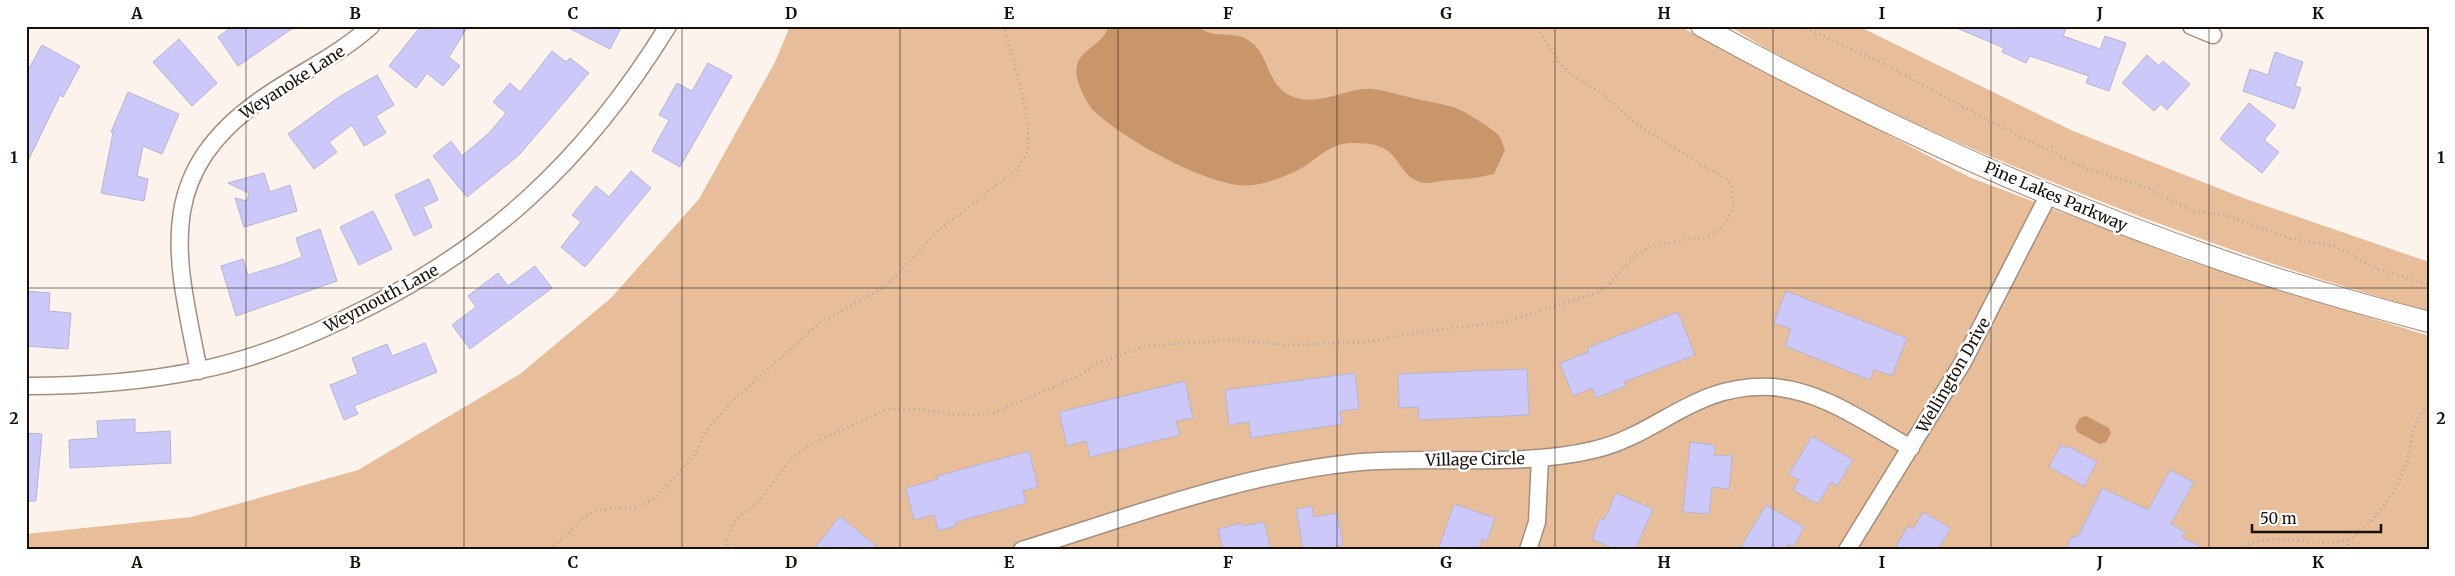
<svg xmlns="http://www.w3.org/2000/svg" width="2455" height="576" font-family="Merriweather,serif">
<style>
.green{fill:#e8be9a}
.water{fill:#c8966a}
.building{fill:#ccc9fa;stroke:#b6b5ce}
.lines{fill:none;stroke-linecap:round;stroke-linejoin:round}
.minor-casing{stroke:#a38f7d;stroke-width:19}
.tertiary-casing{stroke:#a38f7d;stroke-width:22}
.path{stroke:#b1a9a2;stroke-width:3;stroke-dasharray:1 4;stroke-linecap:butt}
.minor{stroke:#fff;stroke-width:16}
.tertiary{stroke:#fff;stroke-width:20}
.grid{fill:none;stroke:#18110a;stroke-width:1;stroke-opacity:0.55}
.labels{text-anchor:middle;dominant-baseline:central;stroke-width:5;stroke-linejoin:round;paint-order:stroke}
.street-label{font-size:16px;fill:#18110a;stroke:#fff}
.neatline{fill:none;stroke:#18110a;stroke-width:2}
.grid-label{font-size:16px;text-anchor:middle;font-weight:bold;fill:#18110a}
</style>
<rect width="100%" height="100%" fill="#fcf3ec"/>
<path class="green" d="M790,26h889l290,151 217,83 243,76v214h-2403v-16l165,-17 167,-47 162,-96 91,-76 88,-99 76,-137z
M1729,26h129l215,105 173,68 183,63v49c-139,-38 -273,-86 -406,-141 -101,-42 -201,-86 -294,-144z"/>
<path class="water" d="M1109,26h89c13,14 35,4 50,14 25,15 16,53 54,59 24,4 47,-12 71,-10 16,2 33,8 48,11 12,3 26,4 37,9 8,3 37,21 41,27 3,4 4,10 6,14l-11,24c-17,4 -27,5 -44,6 -11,0 -19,5 -30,2 -16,-5 -20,-21 -32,-31 -10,-8 -25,-8 -37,-8 -20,0 -33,15 -49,25 -15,8 -33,15 -50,17 -38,6 -132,-48 -158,-74 -8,-8 -15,-24 -17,-34 -5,-27 23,-27 32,-51z
M2086,416l23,12 2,6 -5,8 -6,2 -23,-12 -2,-5 5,-9z"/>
<path class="building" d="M233,26h63l-58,40 -20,-29z
M421,26h47l-19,31 11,9 -17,20 -16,-13 -11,15 -27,-22z
M565,26h57l-12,23z
M1952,26h115l-4,10 37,13 5,-13 21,7 -17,48 -23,-8 3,-7 -59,-20 -4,7 -24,-11 2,-4z
M179,39l38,44 -25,23 -39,-44z
M42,45l38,21 -17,31 -3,-2 -34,70v-91z
M552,51l14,11 4,-4 19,15 -70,82 -52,42 -34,-41 18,-15 11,15 27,-23 17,-20 -13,-11 17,-19 10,9z
M2275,52l28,10 -8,24 6,2 -7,21 -51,-18 7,-22 18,6z
M2147,55l12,11 4,-5 27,23 -23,26 -6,-6 -7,7 -32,-28z
M708,63l24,13 -52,91 -28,-16 17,-31 -10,-5 18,-32 15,8z
M377,75l17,30 -18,11 10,17 -22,13 -12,-21 -23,17 8,10 -23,17 -26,-35 51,-37z
M128,92l51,22 -17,40 -19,-8 -6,30 11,3 -4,22 -43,-8 12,-60 -2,-1z
M2249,103l27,22 -12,15 15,12 -17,21 -42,-34z
M631,171l20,17 -66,79 -24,-20 20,-25 -9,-7 24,-29 13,11z
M264,173l6,19 20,-7 7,26 -53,16 -9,-29 12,3 2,-8 -21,-10z
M429,179l9,21 -15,7 9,20 -18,9 -19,-41z
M373,211l19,38 -33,16 -19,-38z
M320,229l17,52 -101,35 -15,-50 22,-7 5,16 36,-11 18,-7 -6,-19z
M535,266l17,22 -82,61 -18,-24 24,-18 -8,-11 30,-23 10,13z
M26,291l24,2 -1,18 22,2 -3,36 -42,-3z
M1786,291l121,47 -15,38 -18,-7 -4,11 -85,-34 6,-17 -17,-6z
M1678,312l17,43 -71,27 2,4 -30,12 -4,-10 -19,8 -13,-33 29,-11 -2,-4z
M425,343l12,29 -83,34 4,8 -14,6 -14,-35 28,-11 -6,-16 35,-14 5,12z
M1527,369l2,46 -110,5 -1,-13 -19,1 -1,-34z
M1355,373l4,36 -19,2 2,13 -91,14 -2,-16 -20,3 -4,-35z
M1185,381l8,37 -17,3 4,14 -90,22 -4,-16 -19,5 -8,-34z
M135,419v14l35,-2 1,32 -101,5 -1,-28 29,-2 -1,-17z
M26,433l16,1 -6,67h-10z
M1812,436l41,24 -16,26 -6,-4 -13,22 -25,-14 6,-10 -10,-6z
M1690,442l25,3 -1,10 18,1 -3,33 -17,-2 -3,27 -26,-2z
M2061,445l6,3 1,-2 29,16 -13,24 -35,-19z
M1029,451l9,36 -15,4 3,12 -70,19v4l-18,5 -4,-16 -20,5 -8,-32 32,-9 -1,-3z
M2170,470l24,12 -23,42 14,8 -3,5 25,13h-142l7,-13 6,-1 24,-48 46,22z
M1616,493l37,16 -18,41h-19l-24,-11 8,-21 4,2z
M1454,504l41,14 -8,23 -5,-2 -3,11h-41z
M1766,505l38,22 -11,20 -5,-3 -4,6h-45z
M1312,506l2,11 23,-4 6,32 -6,1v4h-34l-7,-41z
M1923,512l28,16 -13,22h-44l14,-24 5,3z
M840,516l41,34h-68z
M1264,522l7,28h-48l-5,-21 24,-6 1,3z"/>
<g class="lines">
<g class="minor-casing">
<path id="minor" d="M2191,26l22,9
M199,371c-23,-115 -47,-196 64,-273 36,-25 76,-43 108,-72
M26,386c58,0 117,-4 174,-16 50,-10 96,-28 142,-50 144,-67 243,-159 326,-294
M1022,550c107,-33 217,-75 329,-87 79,-8 165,5 242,-13 66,-15 101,-67 178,-63 51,3 96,37 140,61
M1528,550l9,-28 3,-64
M1847,550l116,-188 86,-168"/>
</g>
<g class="tertiary-casing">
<path id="tertiary" d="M1701,26c167,92 342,173 523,235 67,23 136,43 205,61"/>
</g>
<path class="path" d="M1801,26l83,38 119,64 84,41 53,16 54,26 34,5 62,22 44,8 44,23 51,16
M550,550l39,-36 14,-5 34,-1 18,-10 39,-42 11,-24 25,-29 91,-81 64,-35 54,-57 77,-60c6,-8 11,-15 12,-24 4,-25 -17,-93 -24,-120
M728,550l-1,-10 7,-18 25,-21 32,-42 18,-14 79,-36 35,1 33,5h22l17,-3 80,-34 23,-15 48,-17 86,-6 56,5 78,-3 54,-10 89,-11 82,-26 14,-7 25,-27 19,-14 39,-8 16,-1 10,-4 11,-10 9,-16 -3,-24 -5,-5 -87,-53 -39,-34 -28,-17 -12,-12 -24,-37
M2240,550c38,-27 84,8 118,-17 22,-17 41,-46 49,-72 6,-20 4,-42 22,-56
M2347,550l2,-11"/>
<use href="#minor" class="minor"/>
<use href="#tertiary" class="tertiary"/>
</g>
<path class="grid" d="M246,26v524M464,26v524M682,26v524M900,26v524M1118,26v524M1337,26v524M1555,26v524M1773,26v524M1991,26v524M2209,26v524M26,288h2403"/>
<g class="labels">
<g class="street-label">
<text transform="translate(292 82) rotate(-33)">Weyanoke Lane</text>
<text transform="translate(2056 196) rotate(23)">Pine Lakes Parkway</text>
<text transform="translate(381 298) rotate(-28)">Weymouth Lane</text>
<text transform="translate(1953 375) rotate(-60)">Wellington Drive</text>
<text transform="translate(1475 459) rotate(-1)">Village Circle</text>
</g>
</g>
<rect width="2455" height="576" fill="none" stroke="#ffffff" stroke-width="55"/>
<path d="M2252 524v8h129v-8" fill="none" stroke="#18110a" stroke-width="2.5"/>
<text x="2260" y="524" font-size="15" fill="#18110a" stroke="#ffffff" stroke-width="4" paint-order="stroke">50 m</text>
<rect x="28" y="28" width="2400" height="520" class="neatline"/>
<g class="grid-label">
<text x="137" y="19">A</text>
<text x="355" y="19">B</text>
<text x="573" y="19">C</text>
<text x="791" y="19">D</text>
<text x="1009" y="19">E</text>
<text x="1228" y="19">F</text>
<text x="1446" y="19">G</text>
<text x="1664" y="19">H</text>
<text x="1882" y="19">I</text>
<text x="2100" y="19">J</text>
<text x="2318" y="19">K</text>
<text x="14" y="163">1</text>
<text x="2441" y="163">1</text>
<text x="14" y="424">2</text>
<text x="2441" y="424">2</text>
<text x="137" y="568">A</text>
<text x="355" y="568">B</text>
<text x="573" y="568">C</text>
<text x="791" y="568">D</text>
<text x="1009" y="568">E</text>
<text x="1228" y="568">F</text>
<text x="1446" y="568">G</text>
<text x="1664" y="568">H</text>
<text x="1882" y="568">I</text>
<text x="2100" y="568">J</text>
<text x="2318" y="568">K</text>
</g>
</svg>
